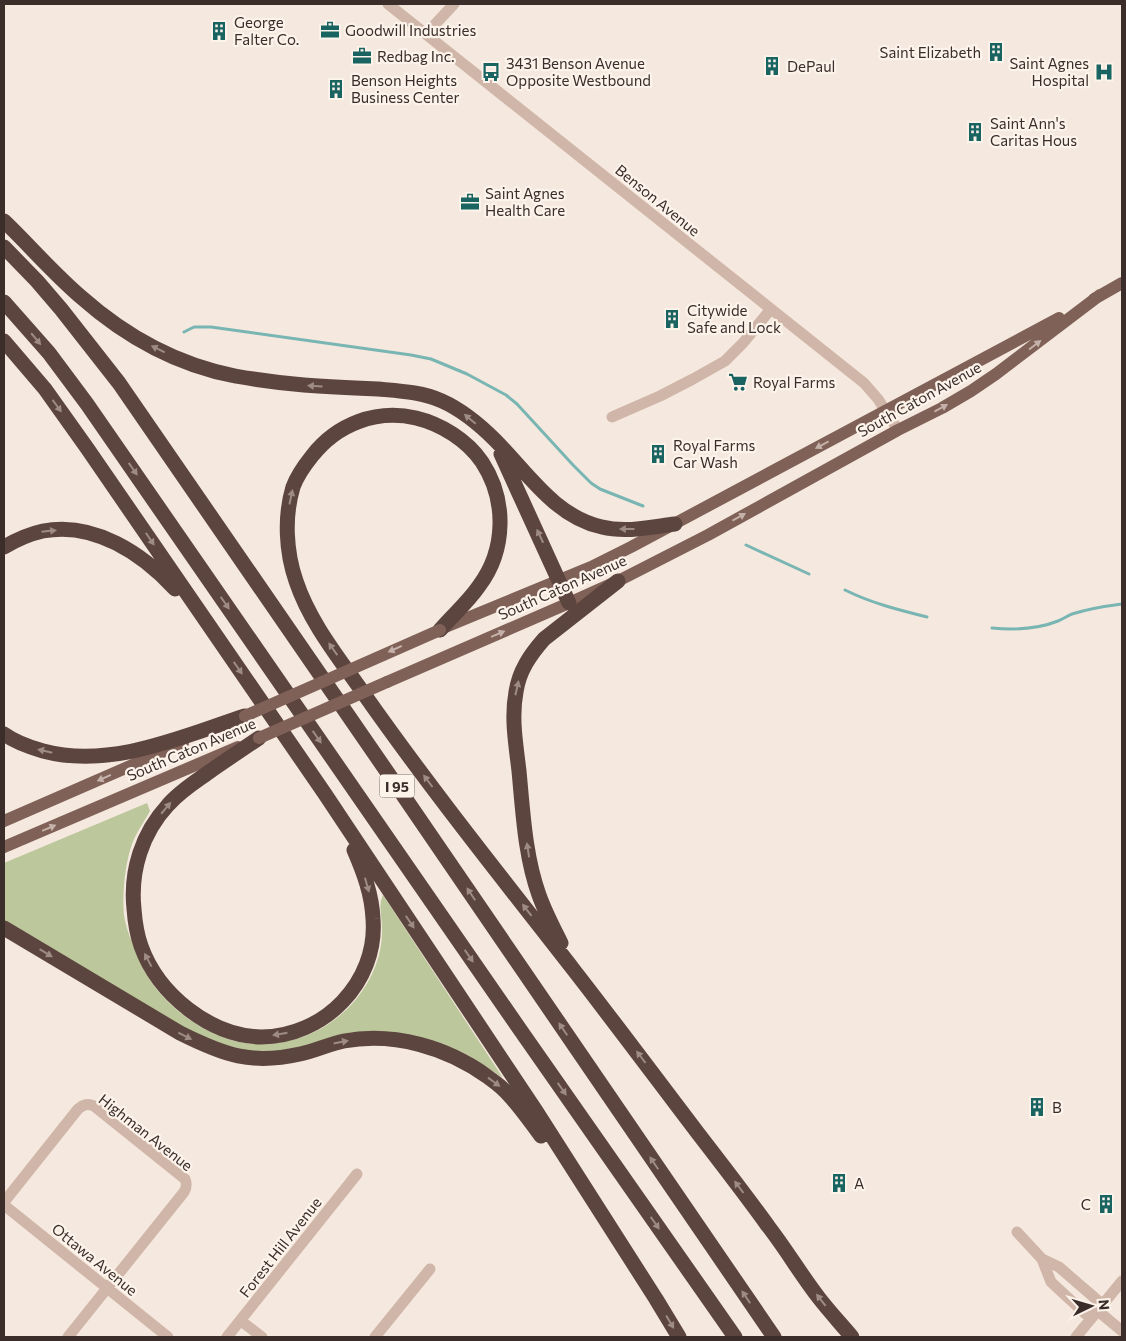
<svg xmlns="http://www.w3.org/2000/svg" width="1126" height="1341" font-family="Commissioner,sans-serif">
<style>
.green{fill:#bcc79b}
.lines{fill:none;stroke-linecap:round;stroke-linejoin:round}
.stream{stroke:#79b6b3;stroke-width:3}
.minor{stroke:#d0b6a8;stroke-width:11}
.major{stroke:#7f6158;stroke-width:12}
.highway{stroke:#5d453f;stroke-width:15}
.major-bridge{stroke:#7f6158;stroke-width:12}
.oneway{fill:#9d8b84}
.oneway2{fill:#c4b1a9}
.labels{text-anchor:middle;dominant-baseline:central;stroke-width:4.5;stroke-linejoin:round;paint-order:stroke}
.shield{fill:#fcf3eb;stroke:#756863;stroke-width:1}
.shield-label{font-size:14px;font-weight:bold;fill:#3b2d29}
.poi-label{font-size:15px;fill:#3b2d29;stroke:#fcf3eb;text-anchor:start}
.street-label{font-size:15px;fill:#3b2d29;stroke:#fcf3eb}
</style>
<rect width="100%" height="100%" fill="#f5e8de"/>
<path class="green" d="M147,803l3,8c-6,11 -14,22 -18,33 -7,20 -10,50 -8,71 2,14 8,27 13,40 3,5 5,12 8,17 20,37 70,72 113,72 10,0 21,-1 30,-3 28,-6 51,-21 69,-43 16,-20 26,-45 25,-70 0,-11 -4,-23 1,-33l120,183 -35,-23 -34,-13 -138,7 -26,4 -33,-3 -25,-8 -26,-13 -182,-108v-58z"/>
<g class="lines">
<path class="stream" d="M184,332l10,-5h17l200,28 20,4 36,15 39,21 11,9 56,61 18,18 9,6 43,17
M746,545l63,29
M845,590c26,13 54,20 82,27
M992,628c21,2 46,1 66,-7 5,-2 9,-5 14,-7 16,-5 34,-8 50,-10"/>
<path class="minor" d="M388,4l476,379 14,16 20,31
M426,34l28,-30
M612,417l48,-21 33,-17 32,-18 18,-18 28,-34
M4,1202l74,-93c5,-4 9,-6 16,-3l91,73c2,5 2,8 -1,13l-116,145
M4,1205l164,132
M1017,1232l25,27 9,23 40,37
M1042,1259l17,8 44,38
M1098,1311l24,20
M241,1321l21,16
M227,1337l130,-163
M375,1337l55,-68
M1076,1337l46,-56"/>
<path class="major" d="M1094,299l28,-16
M443,628l148,-61 40,-20 428,-229
M387,682l182,-79 49,-22 90,-46 190,-105 44,-22 29,-17 25,-17 104,-79
M4,821l179,-78
M4,847l234,-100"/>
<path class="highway" d="M4,221c26,25 50,53 77,76 44,39 97,68 154,79 23,4 46,7 69,9 25,2 49,3 74,4 22,2 44,3 64,12 20,9 38,24 53,39 32,32 60,77 107,87 24,6 49,0 73,-3
M4,247l33,34 24,28 58,74 273,396 382,558
M4,302l45,51 38,51 434,627 214,306
M4,341l41,48 42,59 238,346 211,317 120,188 23,38
M501,454l68,149
M4,547c12,-7 25,-13 39,-16 51,-10 100,23 132,58
M440,630c13,-15 28,-28 39,-44 27,-36 28,-86 3,-124 -15,-22 -41,-38 -66,-44 -40,-9 -79,6 -104,38 -8,10 -15,20 -19,31 -9,30 -7,65 3,94 14,42 43,77 68,113 66,94 138,184 209,275 42,54 83,109 124,163 24,31 48,62 71,94 18,23 33,49 51,72 10,13 22,26 33,39
M4,734c11,8 25,13 39,17 68,18 138,-14 202,-35
M259,738c-16,11 -33,22 -50,34 -14,10 -29,19 -41,33 -26,28 -38,66 -34,104 1,13 3,26 7,37 17,48 69,90 120,91 63,0 117,-55 112,-118 -1,-24 -9,-46 -19,-69
M4,928l176,105c44,22 71,32 120,21 15,-3 29,-10 44,-13 50,-9 103,6 144,36 5,4 10,7 15,12 14,13 26,31 38,47
M561,943c-8,-16 -16,-31 -22,-48 -14,-39 -16,-82 -20,-124 -3,-26 -8,-53 -3,-79 3,-21 14,-37 28,-53l74,-58"/>
<path class="major-bridge" d="M245,716l195,-86
M259,738l128,-56"/>
</g>
<defs><path id="oneway-solid" d="M-6-.8H1V-3.2L6.5 0L1 3.2V.8H-6Z" transform="scale(1.25)"/></defs>
<g class="oneway">
<use href="#oneway-solid" transform="translate(36 339) rotate(50)"/>
<use href="#oneway-solid" transform="translate(158 349) rotate(-154)"/>
<use href="#oneway-solid" transform="translate(315 386) rotate(-176)"/>
<use href="#oneway-solid" transform="translate(57 406) rotate(54)"/>
<use href="#oneway-solid" transform="translate(470 419) rotate(-140)"/>
<use href="#oneway-solid" transform="translate(133 469) rotate(55)"/>
<use href="#oneway-solid" transform="translate(291 497) rotate(-78)"/>
<use href="#oneway-solid" transform="translate(627 529) rotate(180)"/>
<use href="#oneway-solid" transform="translate(49 531) rotate(-6)"/>
<use href="#oneway-solid" transform="translate(540 536) rotate(-115)"/>
<use href="#oneway-solid" transform="translate(150 539) rotate(56)"/>
<use href="#oneway-solid" transform="translate(225 603) rotate(55)"/>
<use href="#oneway-solid" transform="translate(333 649) rotate(-125)"/>
<use href="#oneway-solid" transform="translate(238 668) rotate(55)"/>
<use href="#oneway-solid" transform="translate(517 688) rotate(-77)"/>
<use href="#oneway-solid" transform="translate(317 737) rotate(55)"/>
<use href="#oneway-solid" transform="translate(45 751) rotate(-167)"/>
<use href="#oneway-solid" transform="translate(428 781) rotate(-127)"/>
<use href="#oneway-solid" transform="translate(166 808) rotate(-50)"/>
<use href="#oneway-solid" transform="translate(528 850) rotate(-99)"/>
<use href="#oneway-solid" transform="translate(367 885) rotate(74)"/>
<use href="#oneway-solid" transform="translate(471 894) rotate(-124)"/>
<use href="#oneway-solid" transform="translate(527 910) rotate(-128)"/>
<use href="#oneway-solid" transform="translate(410 922) rotate(56)"/>
<use href="#oneway-solid" transform="translate(46 953) rotate(31)"/>
<use href="#oneway-solid" transform="translate(469 956) rotate(55)"/>
<use href="#oneway-solid" transform="translate(148 960) rotate(-118)"/>
<use href="#oneway-solid" transform="translate(563 1029) rotate(-124)"/>
<use href="#oneway-solid" transform="translate(280 1034) rotate(171)"/>
<use href="#oneway-solid" transform="translate(185 1036) rotate(27)"/>
<use href="#oneway-solid" transform="translate(341 1042) rotate(-11)"/>
<use href="#oneway-solid" transform="translate(641 1057) rotate(-127)"/>
<use href="#oneway-solid" transform="translate(494 1082) rotate(36)"/>
<use href="#oneway-solid" transform="translate(562 1089) rotate(55)"/>
<use href="#oneway-solid" transform="translate(654 1163) rotate(-124)"/>
<use href="#oneway-solid" transform="translate(739 1187) rotate(-127)"/>
<use href="#oneway-solid" transform="translate(655 1223) rotate(55)"/>
<use href="#oneway-solid" transform="translate(746 1297) rotate(-124)"/>
<use href="#oneway-solid" transform="translate(821 1300) rotate(-128)"/>
<use href="#oneway-solid" transform="translate(670 1322) rotate(59)"/>
</g>
<g class="oneway2">
<use href="#oneway-solid" transform="translate(1035 345) rotate(-37)"/>
<use href="#oneway-solid" transform="translate(941 408) rotate(-29)"/>
<use href="#oneway-solid" transform="translate(822 445) rotate(152)"/>
<use href="#oneway-solid" transform="translate(739 517) rotate(-29)"/>
<use href="#oneway-solid" transform="translate(498 634) rotate(-23)"/>
<use href="#oneway-solid" transform="translate(395 649) rotate(156)"/>
<use href="#oneway-solid" transform="translate(104 778) rotate(156)"/>
<use href="#oneway-solid" transform="translate(49 828) rotate(-23)"/>
</g>
<defs>
<g id="office-bare" transform="scale(1.5)"><path d="M-6-3h4V-5.5h4V-3h4V5H-6ZM-1-4.5V-3h2v-1.5ZM-6 0V1H6V0Z" fill="#196360" stroke="#fcf3eb" stroke-width="2.5" paint-order="stroke"/></g>
<g id="building-bare" transform="scale(1.5)"><path d="M-4-6H4V6H1V3H-1V6H-4ZM-2.5-4.3h1.7v1.8h-1.7ZM.8-4.3h1.7v1.8H.8ZM-2.5-1h1.7V.8h-1.7ZM.8-1h1.7V.8H.8Z" fill="#196360" stroke="#fcf3eb" stroke-width="2.5" paint-order="stroke"/></g>
<g id="bus-bare" transform="scale(1.5)"><path d="M-5-6H5V4H4V6H2V4H-2V6H-4V4H-5ZM-3.5-4V0h7V-4ZM-3.5 1.2v1.5H-2V1.2ZM2 1.2v1.5H3.5V1.2Z" fill="#196360" stroke="#fcf3eb" stroke-width="2.5" paint-order="stroke"/></g>
<g id="hospital-bare" transform="scale(1.5)"><path d="M-5-5h3v3.5h4V-5h3V5h-3V1.5h-4V5h-3Z" fill="#196360" stroke="#fcf3eb" stroke-width="2.5" paint-order="stroke"/></g>
<g id="supermarket-bare" transform="scale(1.5)"><path d="M-6-5.5h2.5l.6 2H6L4.5 2H-2.5L-4.4-4H-6ZM-1.5 3.2a1.3 1.3 0 1 0 .1 0ZM3 3.2a1.3 1.3 0 1 0 .1 0Z" fill="#196360" stroke="#fcf3eb" stroke-width="2.5" paint-order="stroke"/></g>
</defs>
<g fill-rule="evenodd">
<use href="#office-bare" x="330" y="30"/>
<use href="#building-bare" x="219" y="31"/>
<use href="#building-bare" x="996" y="52"/>
<use href="#office-bare" x="362" y="56"/>
<use href="#building-bare" x="772" y="66"/>
<use href="#bus-bare" x="491" y="72"/>
<use href="#hospital-bare" x="1104" y="72"/>
<use href="#building-bare" x="336" y="89"/>
<use href="#building-bare" x="975" y="132"/>
<use href="#office-bare" x="470" y="202"/>
<use href="#building-bare" x="672" y="319"/>
<use href="#supermarket-bare" x="738" y="382"/>
<use href="#building-bare" x="658" y="454"/>
<use href="#building-bare" x="1037" y="1107"/>
<use href="#building-bare" x="839" y="1183"/>
<use href="#building-bare" x="1106" y="1204"/>
</g>
<g class="labels">
<rect class="shield" x="379.5" y="774.5" width="35" height="23" rx="4"/>
<g class="shield-label">
<text x="397" y="786">I 95</text>
</g>
<g class="poi-label">
<text x="234" y="22">George<tspan x="234" dy="17">Falter Co.</tspan></text>
<text x="345" y="30">Goodwill Industries</text>
<text x="981" y="52" text-anchor="end">Saint Elizabeth</text>
<text x="377" y="56">Redbag Inc.</text>
<text x="506" y="63">3431 Benson Avenue<tspan x="506" dy="17">Opposite Westbound</tspan></text>
<text x="1089" y="63" text-anchor="end">Saint Agnes<tspan x="1089" dy="17">Hospital</tspan></text>
<text x="787" y="66">DePaul</text>
<text x="351" y="80">Benson Heights<tspan x="351" dy="17">Business Center</tspan></text>
<text x="990" y="123">Saint Ann's<tspan x="990" dy="17">Caritas Hous</tspan></text>
<text x="485" y="193">Saint Agnes<tspan x="485" dy="17">Health Care</tspan></text>
<text x="687" y="310">Citywide<tspan x="687" dy="17">Safe and Lock</tspan></text>
<text x="753" y="382">Royal Farms</text>
<text x="673" y="445">Royal Farms<tspan x="673" dy="17">Car Wash</tspan></text>
<text x="1052" y="1107">B</text>
<text x="854" y="1183">A</text>
<text x="1091" y="1204" text-anchor="end">C</text>
</g>
<g class="street-label">
<text transform="translate(658 200) rotate(39)">Benson Avenue</text>
<text transform="translate(919 399) rotate(-29)">South Caton Avenue</text>
<text transform="translate(562 587) rotate(-24)">South Caton Avenue</text>
<text transform="translate(191 749) rotate(-23)">South Caton Avenue</text>
<text transform="translate(146 1132) rotate(38)">Highman Avenue</text>
<text transform="translate(280 1247) rotate(-52)">Forest Hill Avenue</text>
<text transform="translate(95 1259) rotate(39)">Ottawa Avenue</text>
</g>
</g>
<rect width="1126" height="1341" fill="none" stroke="#3b2d29" stroke-width="10"/>
<g transform="translate(1091 1306) rotate(85)" stroke="#fcf3eb" stroke-width="4" paint-order="stroke">
<path d="M0-4L9 19L0 12L-9 19Z" fill="#3b2d29"/>
<text y="-8" font-size="14" font-weight="bold" text-anchor="middle" fill="#3b2d29">N</text>
</g>
</svg>
